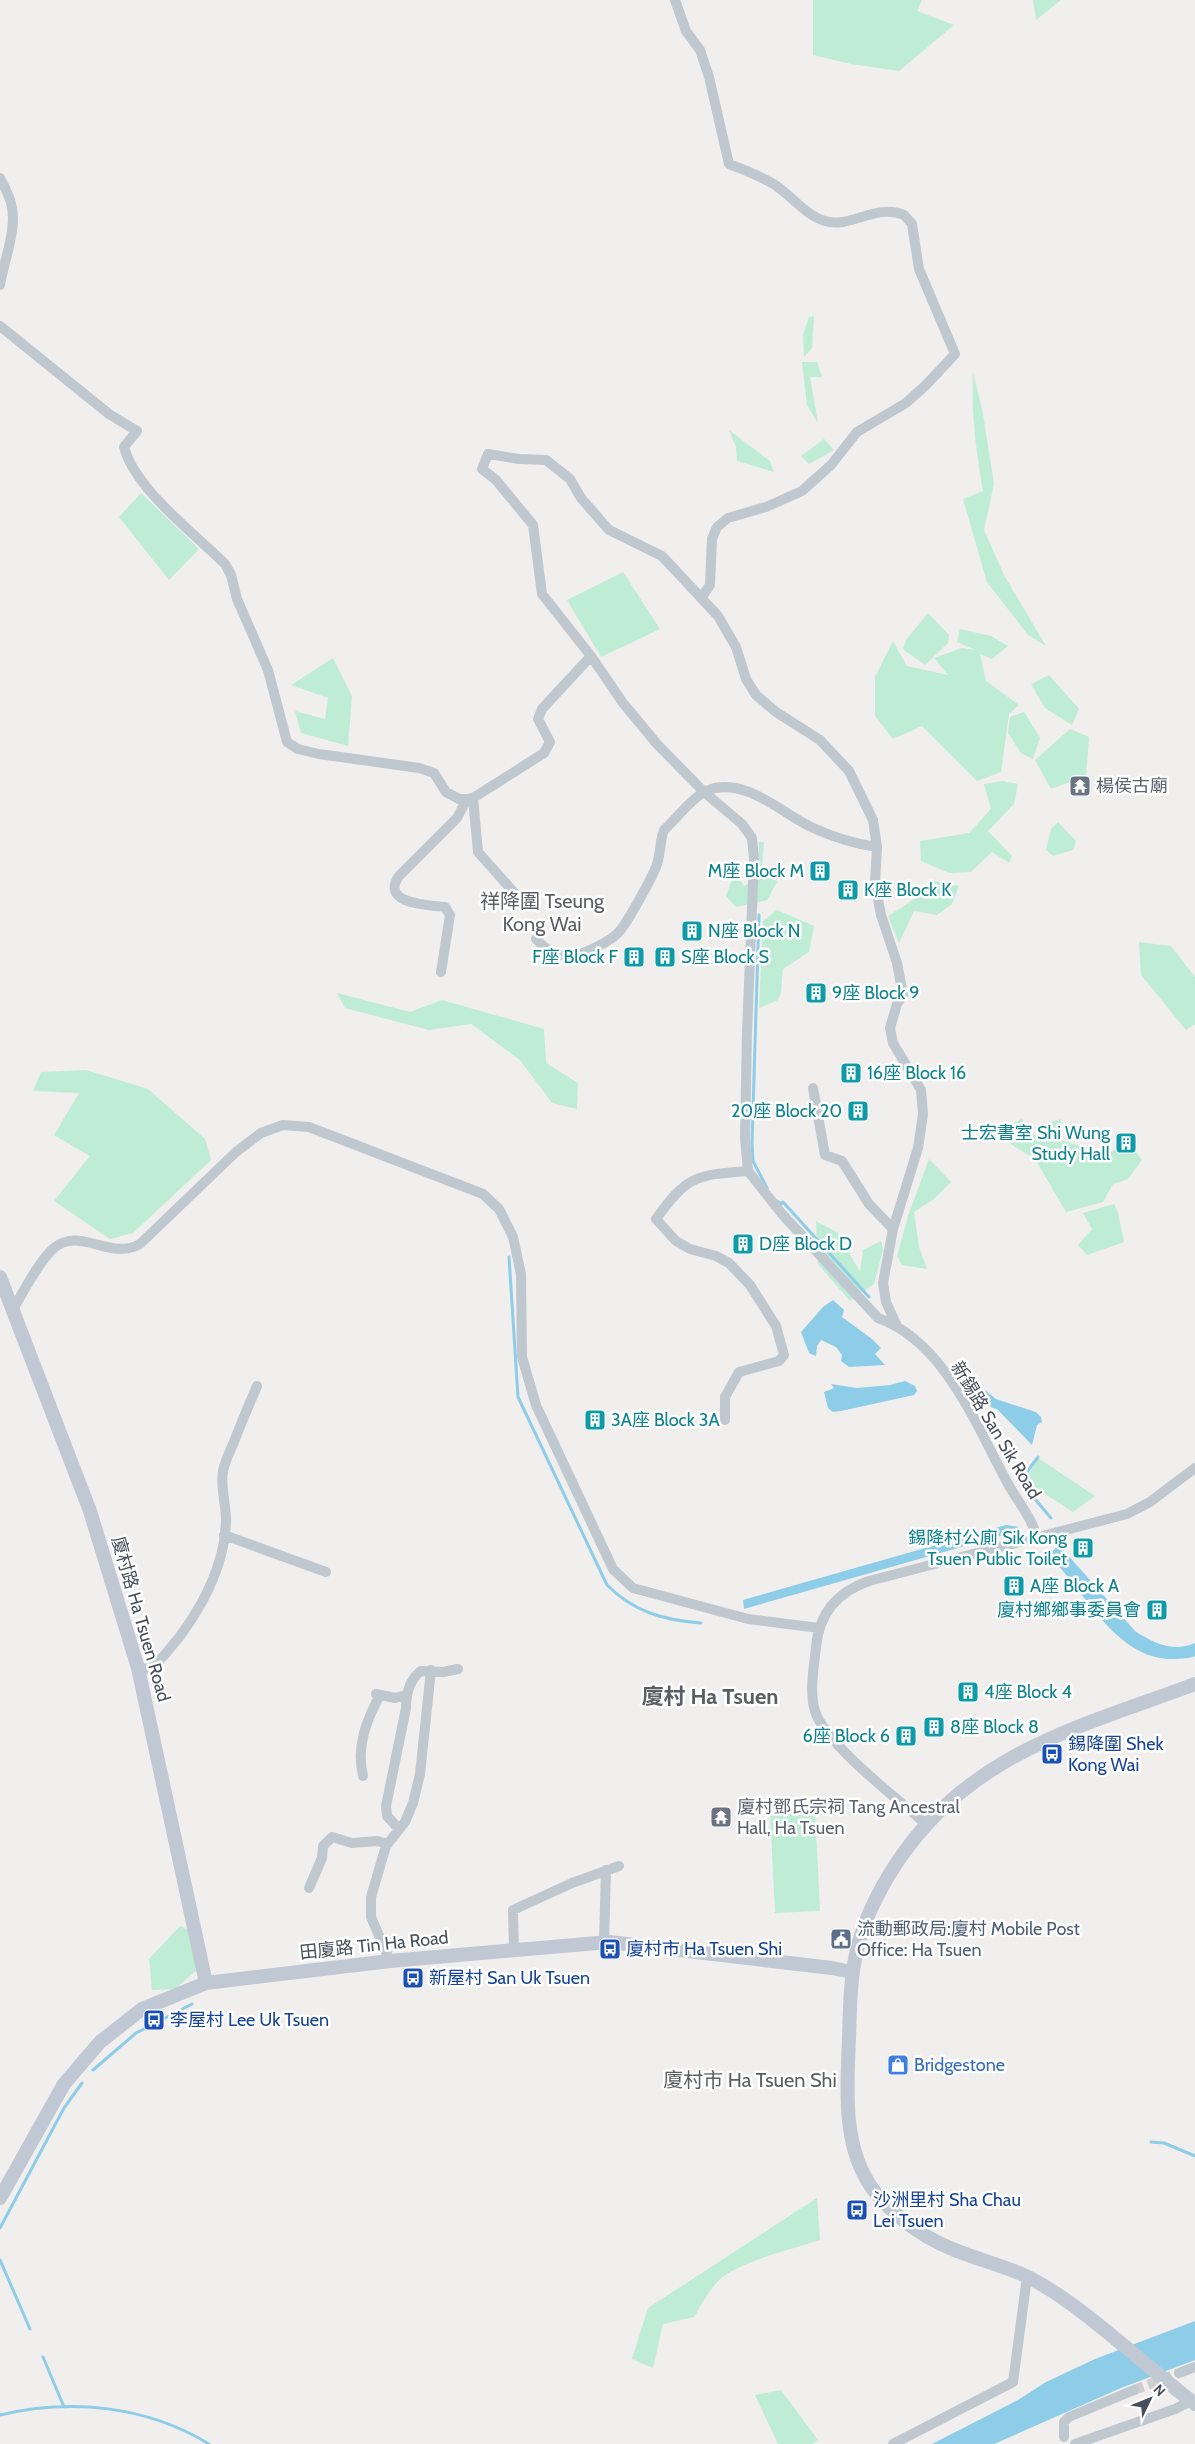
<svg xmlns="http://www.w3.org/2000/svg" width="1195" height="2444" font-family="Cabin,'Noto Sans SC',sans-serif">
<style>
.green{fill:#bfecd4}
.water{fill:#8ecde7}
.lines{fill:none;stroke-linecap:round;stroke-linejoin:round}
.stream{stroke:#8ecde7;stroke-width:3}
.street-tunnel{stroke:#cfced0;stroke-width:10;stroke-dasharray:10 5;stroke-linecap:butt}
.street{stroke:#bfc7cf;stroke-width:10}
.secondary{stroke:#c0c8d4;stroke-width:14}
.secondary-bridge{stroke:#c0c8d4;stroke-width:14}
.labels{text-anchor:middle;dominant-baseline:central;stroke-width:5;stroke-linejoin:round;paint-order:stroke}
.worship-label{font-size:18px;fill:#5b616d;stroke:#fff;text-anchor:start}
.culture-label{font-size:18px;fill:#0d838f;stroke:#fff;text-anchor:start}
.street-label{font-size:18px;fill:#47505a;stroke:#fff}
.transit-label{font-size:18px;fill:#164399;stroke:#fff;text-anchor:start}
.service-label{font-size:18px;fill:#4e5e75;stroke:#fff;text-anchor:start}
.shop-label{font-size:18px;fill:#366cbe;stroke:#fff;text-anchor:start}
.quarter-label{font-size:20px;fill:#5b5e63;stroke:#fff}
.district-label{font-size:22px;font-weight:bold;fill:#5b5e63;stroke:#fff}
</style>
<rect width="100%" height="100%" fill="#f1eeee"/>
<path class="green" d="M813,0h109l-5,11 37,14 -55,46 -48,-7 -38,-9z
M1033,0h28l-25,20z
M814,316l-2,32 -8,9 -1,-22 6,-18z
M802,362h15l5,15h-12l8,46 -11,-18z
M973,372l10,42 11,70 -10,46 20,45 42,71 -18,-11 -41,-53 -24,-83 20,-8c-7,-40 -12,-79 -10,-119z
M729,430l41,31 4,11 -37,-11 -1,-14z
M824,439l10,11 -25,14 -8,-8z
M141,493l58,56 -30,31 -50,-63z
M623,572l37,57 -59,28 -34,-57z
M928,613l21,22 -1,8 -23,22 -22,-16 3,-9z
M960,629l31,7 17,10 -16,13 -12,-5 6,27 33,24 -10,9 -8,58 -24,9 -55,-55 -29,13 -18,-23v-39l18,-36 14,25 41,9 -14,-17 28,-10 13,2 -18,-8z
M333,658l19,38 -4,50 -47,-13 -6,-22 30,8 3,-21 -37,-13z
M1049,675l30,34 -7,16 -27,-17 -14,-24z
M1024,712l16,26 -7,21 -12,-6 -13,-20 2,-16z
M1070,729l19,8 -3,39 -35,13 -16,-29z
M1003,781l15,3 -4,20 -26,27 24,25 -3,7 -17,-11 -21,20 -22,1 -28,-12 -1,-20 49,-8 22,-24 -7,-25z
M1058,822l18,19 -3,9 -20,6 -7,-6 5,-21z
M759,842h5l-2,24 15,16 -10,18 -31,7 -10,-11 9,-24 9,14 14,-6z
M934,881l25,5 -7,18 -15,11 -23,-4 -15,32 -11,-27 25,-16z
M777,910l37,16 -5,26 -26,17 -2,23 -3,8 -19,8 4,-87z
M1139,942l32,4 24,31v47l-9,6 -45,-55z
M337,993l73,19 32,-12 102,29 2,34 32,20 -1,26 -25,-6 -32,-43 -49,-36 -42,6 -84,-22z
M86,1070l62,19 57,50 6,21 -78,73 -23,6 -56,-38 36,-45 -36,-21 25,-42 -46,-2 8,-19z
M1022,1119l14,18 8,-13 17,-5v21l46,15 20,-14 15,19 -14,19 -15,5 -10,18 -37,10 -31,-53 -36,-22 9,-12z
M929,1159l22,23 -17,17 -20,13 5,35 8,22 -25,-4 -5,-9 11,-40z
M1114,1204l4,9 6,29 -37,13 -9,-10 14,-16 -9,-16z
M816,1221l22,12 22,39 3,-22 18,-9 2,9 -9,34 -24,17 -32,-37z
M1038,1458l57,38 -22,16 -48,-31z
M815,1810l5,101 -45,2 -5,-101z
M180,1926l9,4 8,40 -22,19 -23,1 -3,-31z
M817,2198l3,42c-25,8 -81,22 -100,39 -11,11 -18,25 -26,38l-31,7 -10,44 -21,-9 16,-51z
M781,2390l37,50 -6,4h-34l-23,-49z"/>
<path class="water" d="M833,1300l11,10 -2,7 30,22 9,9 -6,6 10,11 -36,2 -8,-6 1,-6 -6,-8 -15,-7 -4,6 -1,10 -7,-3 -8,-21 22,-25z
M905,1381l10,5 2,5 -3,4 -73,16 -8,1 -5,-4 -4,-16 10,-4 -3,-4 26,4 33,-3z
M980,1386l16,13 40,13 5,5 1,5 -5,3 -5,20 -35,-36c-12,-2 -13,-12 -17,-23z
M1006,1525l13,2 -1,9 -7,-2 -11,2 -256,73 -1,-9z
M1059,1545l76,86c18,12 39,22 60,12v13c-6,3 -12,2 -19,3 -60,3 -90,-68 -128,-104z
M1195,2321v39l-74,28 -127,56h-62l86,-44 28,-18 49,-23z"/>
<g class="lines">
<path class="stream" d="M759,915l-7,227 1,19 14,27
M777,1201l4,3 2,-2 86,95
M509,1257l9,140 89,188c27,27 56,35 94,38
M1038,1457l-17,23 1,4 29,34
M93,2070l43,-37 56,-29
M1151,2142l13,1 31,13
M0,2228l64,-120 18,-25
M0,2260l30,69
M43,2357l21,50
M0,2415c71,-17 147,-9 209,29"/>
<path class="street-tunnel" d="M1134,2390l45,-17"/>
<path class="street" d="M675,0l11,31 14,19 9,27 20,87c16,6 32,12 46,21 17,11 30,30 50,36 25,8 51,-18 79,-6l8,9 7,45 36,85 -29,31 -20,18 -49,29 -26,33 -29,26 -36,16 -38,11 -11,9 -5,12 -2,46 -8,12
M0,178c4,8 9,17 11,25 7,25 -7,57 -11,82
M0,326l109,88 28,17 -13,16c11,42 70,86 101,117l6,11 6,24 31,71 19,72 11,7 21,5 100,14 15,5 12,19 13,7h8l6,-1 71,-45 6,-11 -12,-23 4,-10 49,-53
M473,798l5,54 41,46
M536,939c8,9 17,15 29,17 12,3 43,-14 52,-22 9,-8 34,-55 39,-67 5,-12 4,-29 8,-37 11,-10 30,-34 42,-39 37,-16 74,21 105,36 22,10 43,17 66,20
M441,972l9,-57 -5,-8c-17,-2 -65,-3 -46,-31l58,-58 10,-19
M813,1088l12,67 17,6 27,43 24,25
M13,1309c10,-16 27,-50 41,-61 26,-22 56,13 86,-4l96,-92 25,-19 22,-8 26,2 174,67 16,15 14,28 8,37 1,83 14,48 77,164 20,19 115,31 71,9
M896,1324l-10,-22 -3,-19 10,-54 25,-81 5,-34 -2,-24 -28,-47 -3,-15 7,-24 6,-9 -6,-32 -16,-48 -6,-32 2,-36 -4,-27 -24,-49 -29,-31 -44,-28 -20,-17 -10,-16 -10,-32 -18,-31 -56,-60 -53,-26 -28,-32 -11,-19 -24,-19 -27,-1 -31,-5 -6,15 14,11 37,45 9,69 49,62 32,47 34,41 47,48 38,32 10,14 2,21 -7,173 -2,106 3,33 34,43 96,104c66,23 98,107 129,164 10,19 25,35 30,56
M725,1420v-23l14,-25 40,-11 5,-6 -8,-29 -26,-41 -21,-22 -13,-7 -26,-7 -14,-8 -20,-22c31,-43 39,-44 92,-48
M224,1535l102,37
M138,1668l13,1c38,-37 74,-94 75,-149 0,-17 -6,-33 -3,-49 2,-10 7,-20 11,-29 7,-19 15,-37 23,-56
M376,1694l19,4 11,-3
M363,1776c-7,-29 3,-55 17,-81
M926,1824c-28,-25 -101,-80 -111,-113 -6,-20 -1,-43 1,-64 3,-34 21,-55 53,-66l258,-67 23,-12 45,-34
M399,1829l-12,-13 -1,-10 20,-98c0,-15 3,-28 15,-37l22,1 15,-3
M309,1888l13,-30 1,-12 9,-9 20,6 25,-2 11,3
M604,1942l2,-72
M514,1950l-1,-40 59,-27 47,-17
M390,1961l-19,-44v-20l15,-51 19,-24 8,-19 7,-29 11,-104
M1179,2373l16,-6
M1064,2437v-15l5,-5 65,-27
M893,2444l120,-62 14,-105
M1075,2444l100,-35 16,-8"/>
<path class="secondary" d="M0,1277l90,234 48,157 68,315
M0,2198l64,-114 36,-42 42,-33 64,-26 184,-22 219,-19 223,26 20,4
M1117,2340c-28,-23 -56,-46 -89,-63 -25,-12 -53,-18 -78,-29 -29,-12 -60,-35 -78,-60 -30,-42 -25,-101 -23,-150 1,-29 1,-60 8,-88 7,-30 22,-60 39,-86 73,-111 181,-136 299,-180
M1176,2389l19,15"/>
<path class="secondary-bridge" d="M1117,2340l59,49"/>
</g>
<defs>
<g id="temple-square" transform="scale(1.125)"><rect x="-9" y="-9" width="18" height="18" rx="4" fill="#6b7280" stroke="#fff"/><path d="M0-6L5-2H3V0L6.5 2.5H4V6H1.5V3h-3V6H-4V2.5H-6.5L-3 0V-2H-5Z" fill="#fff"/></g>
<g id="building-square" transform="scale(1.125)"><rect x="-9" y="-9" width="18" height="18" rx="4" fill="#0f9aa8" stroke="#fff"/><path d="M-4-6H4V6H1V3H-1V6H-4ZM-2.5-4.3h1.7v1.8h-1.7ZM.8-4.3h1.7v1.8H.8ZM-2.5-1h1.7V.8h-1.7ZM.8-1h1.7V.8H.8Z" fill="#fff"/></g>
<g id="bus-square" transform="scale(1.125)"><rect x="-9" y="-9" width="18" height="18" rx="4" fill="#1a4fb4" stroke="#fff"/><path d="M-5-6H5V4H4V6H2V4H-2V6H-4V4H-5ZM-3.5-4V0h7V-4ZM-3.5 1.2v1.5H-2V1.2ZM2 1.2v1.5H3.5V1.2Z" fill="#fff"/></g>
<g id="civic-square" transform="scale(1.125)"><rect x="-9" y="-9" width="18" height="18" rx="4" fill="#5c6f8a" stroke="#fff"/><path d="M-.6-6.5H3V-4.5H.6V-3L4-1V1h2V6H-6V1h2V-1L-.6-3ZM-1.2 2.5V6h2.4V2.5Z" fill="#fff"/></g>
<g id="shop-square" transform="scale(1.125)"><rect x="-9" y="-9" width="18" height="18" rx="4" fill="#3f7fe0" stroke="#fff"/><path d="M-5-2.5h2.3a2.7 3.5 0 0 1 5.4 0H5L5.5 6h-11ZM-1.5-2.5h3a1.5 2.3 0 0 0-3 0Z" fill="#fff"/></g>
</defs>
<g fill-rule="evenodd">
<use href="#temple-square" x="1080" y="786"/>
<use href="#building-square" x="820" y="871"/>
<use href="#building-square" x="848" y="890"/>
<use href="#building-square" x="692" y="931"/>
<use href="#building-square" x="634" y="957"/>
<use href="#building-square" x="665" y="957"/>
<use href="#building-square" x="816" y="993"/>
<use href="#building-square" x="851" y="1073"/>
<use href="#building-square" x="858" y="1111"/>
<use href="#building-square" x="1126" y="1143"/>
<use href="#building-square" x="743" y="1244"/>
<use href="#building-square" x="595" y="1420"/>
<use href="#building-square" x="1083" y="1548"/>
<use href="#building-square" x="1014" y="1586"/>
<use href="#building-square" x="1157" y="1610"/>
<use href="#building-square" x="968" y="1692"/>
<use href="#building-square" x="934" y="1727"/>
<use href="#building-square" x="906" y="1736"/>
<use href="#bus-square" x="1052" y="1754"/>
<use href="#temple-square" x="721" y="1817"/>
<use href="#civic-square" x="841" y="1939"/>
<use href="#bus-square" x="610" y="1949"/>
<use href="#bus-square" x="413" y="1978"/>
<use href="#bus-square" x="154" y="2020"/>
<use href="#shop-square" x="898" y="2065"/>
<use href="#bus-square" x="857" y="2210"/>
</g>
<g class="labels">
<g class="worship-label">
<text x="1096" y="786">楊侯古廟</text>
<text x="737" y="1807">廈村鄧氏宗祠 Tang Ancestral<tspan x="737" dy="21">Hall, Ha Tsuen</tspan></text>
</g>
<g class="culture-label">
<text x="804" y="871" text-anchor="end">M座 Block M</text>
<text x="864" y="890">K座 Block K</text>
<text x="708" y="931">N座 Block N</text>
<text x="618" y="957" text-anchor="end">F座 Block F</text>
<text x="681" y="957">S座 Block S</text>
<text x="832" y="993">9座 Block 9</text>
<text x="867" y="1073">16座 Block 16</text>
<text x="842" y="1111" text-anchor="end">20座 Block 20</text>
<text x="1110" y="1133" text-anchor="end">士宏書室 Shi Wung<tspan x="1110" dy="21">Study Hall</tspan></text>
<text x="759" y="1244">D座 Block D</text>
<text x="611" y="1420">3A座 Block 3A</text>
<text x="1067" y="1538" text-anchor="end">錫降村公廁 Sik Kong<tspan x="1067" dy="21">Tsuen Public Toilet</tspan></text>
<text x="1030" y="1586">A座 Block A</text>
<text x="1141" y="1610" text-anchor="end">廈村鄉鄉事委員會</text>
<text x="984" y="1692">4座 Block 4</text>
<text x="950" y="1727">8座 Block 8</text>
<text x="890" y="1736" text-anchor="end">6座 Block 6</text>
</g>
<g class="street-label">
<text transform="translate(996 1430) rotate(59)">新錫路 San Sik Road</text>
<text transform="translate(141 1619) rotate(74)">廈村路 Ha Tsuen Road</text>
<text transform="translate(374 1945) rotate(-6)">田廈路 Tin Ha Road</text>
</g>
<g class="transit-label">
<text x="1068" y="1744">錫降圍 Shek<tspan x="1068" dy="21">Kong Wai</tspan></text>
<text x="626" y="1949">廈村市 Ha Tsuen Shi</text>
<text x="429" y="1978">新屋村 San Uk Tsuen</text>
<text x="170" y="2020">李屋村 Lee Uk Tsuen</text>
<text x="873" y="2200">沙洲里村 Sha Chau<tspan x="873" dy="21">Lei Tsuen</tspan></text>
</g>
<g class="service-label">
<text x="857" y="1929">流動郵政局:廈村 Mobile Post<tspan x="857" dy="21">Office: Ha Tsuen</tspan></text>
</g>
<g class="shop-label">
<text x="914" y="2065">Bridgestone</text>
</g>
<g class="quarter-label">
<text x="542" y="901">祥降圍 Tseung<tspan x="542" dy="23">Kong Wai</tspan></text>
<text x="750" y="2080">廈村市 Ha Tsuen Shi</text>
</g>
<g class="district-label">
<text x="710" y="1696">廈村 Ha Tsuen</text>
</g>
</g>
<g transform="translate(1150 2399) rotate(47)" stroke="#ffffff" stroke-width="4" paint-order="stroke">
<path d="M0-4L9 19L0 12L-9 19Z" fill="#47505a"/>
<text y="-8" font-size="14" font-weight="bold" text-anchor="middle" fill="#47505a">N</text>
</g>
</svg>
